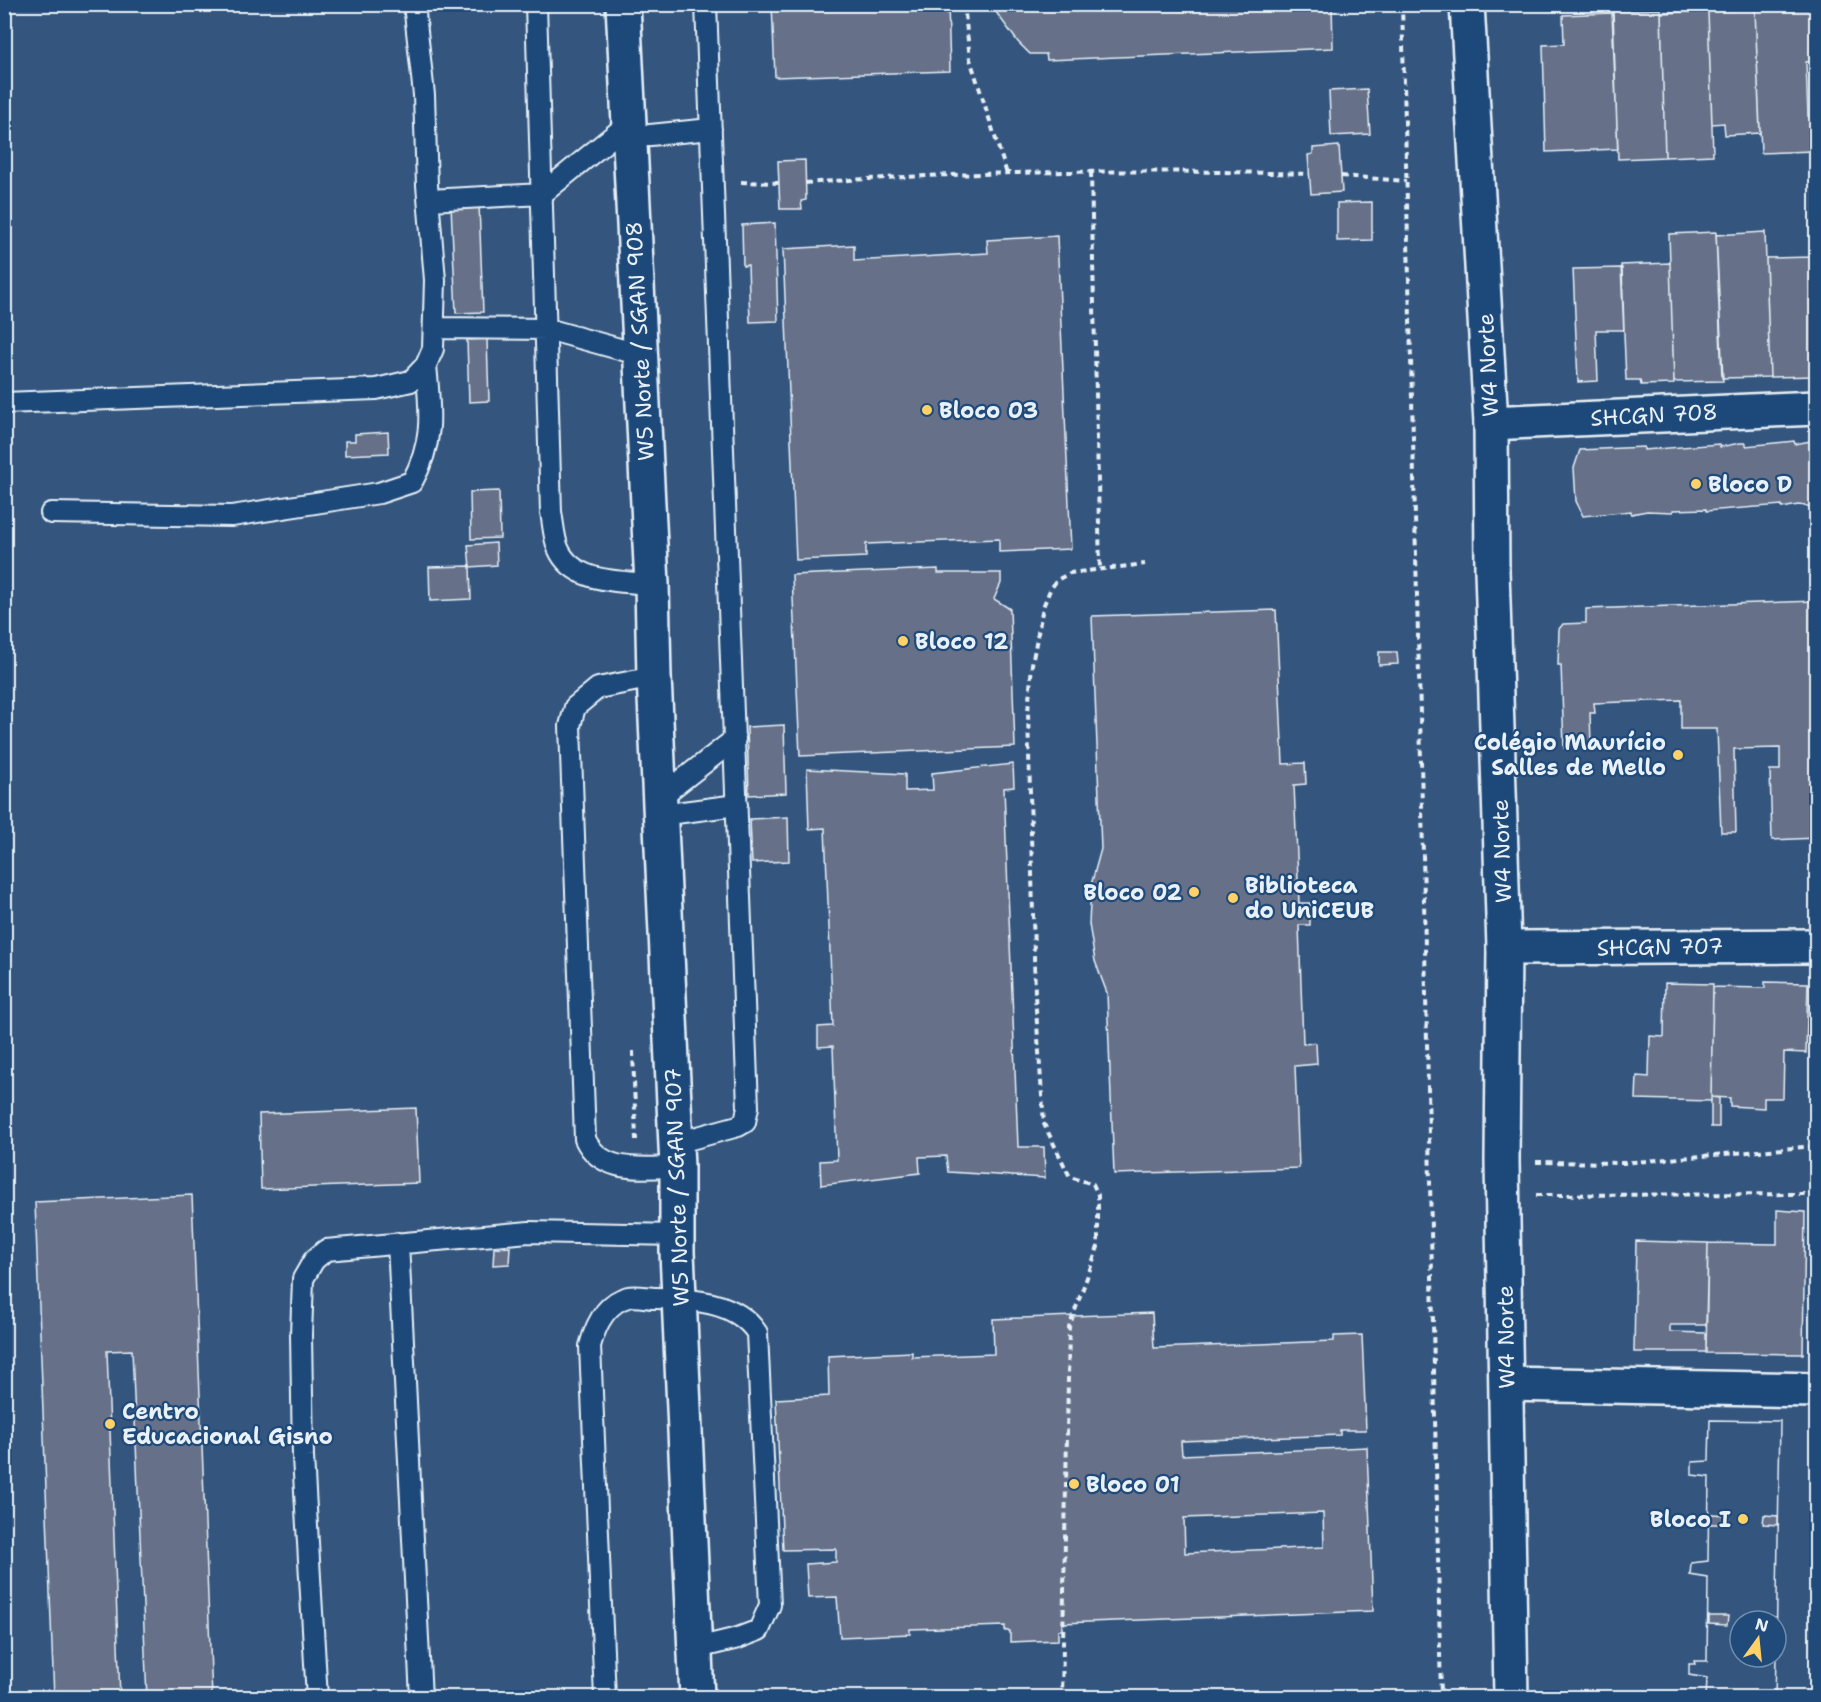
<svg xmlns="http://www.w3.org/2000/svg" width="1821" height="1702" font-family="'Shantell Sans',sans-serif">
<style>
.building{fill:#666f88;stroke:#e8f1f8;stroke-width:1.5;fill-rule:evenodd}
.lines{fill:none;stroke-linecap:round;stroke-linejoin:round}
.lane-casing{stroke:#e8f1f8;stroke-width:24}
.street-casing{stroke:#e8f1f8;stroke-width:38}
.secondary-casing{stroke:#e8f1f8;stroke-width:38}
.path{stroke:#e8f1f8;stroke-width:4;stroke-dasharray:6 4.5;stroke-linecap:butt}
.lane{stroke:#1f4a7a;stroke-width:20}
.street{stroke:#1f4a7a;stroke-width:33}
.secondary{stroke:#1f4a7a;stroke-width:33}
.poi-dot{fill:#ffd166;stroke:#1f4a7a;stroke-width:2}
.labels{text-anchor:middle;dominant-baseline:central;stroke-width:4.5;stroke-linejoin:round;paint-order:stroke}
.street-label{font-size:22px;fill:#e8f1f8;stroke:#1f4a7a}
.poi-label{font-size:22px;font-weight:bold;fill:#e8f1f8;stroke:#1f4a7a;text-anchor:start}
</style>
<rect width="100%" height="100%" fill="#34557e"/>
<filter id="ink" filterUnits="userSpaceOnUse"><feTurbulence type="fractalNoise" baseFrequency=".0167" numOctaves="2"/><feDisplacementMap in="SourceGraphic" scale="12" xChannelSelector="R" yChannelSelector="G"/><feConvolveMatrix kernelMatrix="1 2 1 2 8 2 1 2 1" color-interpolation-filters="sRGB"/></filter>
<g filter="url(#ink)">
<path class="building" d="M772,4h176l2,67 -175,6z
M990,4h342l1,44 -286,12 -1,-6h-16l-12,-12z
M1804,6h12v55l-10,1 2,54h4l2,35 -53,2 -6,-144z
M1661,9l4,148 -47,2 -5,-148z
M1740,9h15l5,124 -35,2 -1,-12 -12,1 -4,-113z
M1708,11l5,144 -48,2 -4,-144z
M1612,13l6,136 -72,3 -3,-107 21,-1 -1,-29z
M1367,89l3,45 -39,2 -2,-45z
M1339,146l3,46 -31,2 -3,-39 5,-1v-6z
M805,160l1,40 -5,1 1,8h-22l-2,-48z
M1372,202v38l-35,1v-38z
M479,204l4,108 -27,1 -5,-107z
M775,223l3,98 -28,1 -2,-57 -5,1 -1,-41z
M1716,232l7,149 -49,1 -5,-148z
M1765,232l5,145 -48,1 -6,-143z
M1057,236l14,313 -72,3v-13l-133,5v13l-70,3 -13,-311 71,-4v16l134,-8 -1,-13z
M1812,257h4v79z
M1812,257l4,119 -46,1 -4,-119z
M1670,263l4,121 -33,1 -1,-5h-14l-5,-115z
M1622,268l2,62h-28l2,51 -20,1 -5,-113z
M487,339l2,62 -20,1 -2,-62z
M388,432l1,21 -44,2v-14h10v-7z
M1816,440v67l-18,-2 -16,3v-3l-76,6v-2l-33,1v2l-26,-1 -16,3v-3l-48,5 -7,-15 -2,-33 6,-18 64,-3v3l75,-6 1,3 20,-4h6v3l48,-5 1,3z
M499,491l1,47 -29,1 -1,-47z
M496,543l1,22 -27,2 -2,-22z
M470,566l1,33 -41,2 -1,-34z
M938,569v4h63v10l-7,16 16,10 5,138 -215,9 -8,-181z
M1816,601v237l-44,2 -2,-70h10v-22l-46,1 2,83h-15l-4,-103h-36v-29l-87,3 1,10h-5l1,31 -24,1 1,2 -4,1 -3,-83h-3l1,-36 4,-5 23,-1v-14z
M1276,610l7,154 22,-1 1,21 -12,1 5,118h11v22h-11l4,119 13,-1 1,21 -22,2 4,102 -185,6 -7,-181 -12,-32 -6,-37 2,-39 10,-36 -9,-233z
M1379,652h18l1,12 -19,1z
M784,725l2,68 -37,2 -2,-68z
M1013,764l1,23 -10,1 14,359h26l1,31 -97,-6 -2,-16 -27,1 1,16 -99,12 -1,-24 17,-1 -4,-114 -15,1v-20l15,-1 -8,-198 -16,1 -2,-60 98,5v17l28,-1 -1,-17z
M788,817l1,44 -37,2 -2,-44z
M1765,982l43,1 -2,70 -22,-1 -1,46h-19v10l-34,-2v-8l-19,-1 2,-110 52,1z
M1665,983l48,1 -2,117 -75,-2 1,-23 12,1 1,-41 14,1z
M1711,1097l8,1v29h-8z
M416,1108l3,75 -158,6 -2,-75z
M192,1195l20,503h-65l-15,-348 -25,1 13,347h-66l-19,-496z
M1777,1210l28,2 -2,142 -97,-1 2,-110 69,1z
M1816,1212v141h-2z
M1636,1241l72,2 -2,82h-36v7l36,1v19h-72z
M510,1247l-1,17 -16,1 1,-17z
M1152,1313l2,35 180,-7v-5l28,-1 4,95h-26v5l-159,6 1,14 185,-8 6,164 -311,12v7h-4v10l-48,2v-11h-5v-5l-95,3v5l-70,3 -3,-40 -29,1 -2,-34 30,-2v-13l-53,1 -7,-151 53,-3 -1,-40 84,-4v5l82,-3 -1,-35zM1323,1513l1,34 -139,6 -1,-35z
M1710,1420l70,1 -4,235 -1,-39h-13v4h-22v36h36l-1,41h-69l1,-20 -18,-3v-11h6l-1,-3h13l1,-83 -18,-3 1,-12 17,-2 1,-84 -17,-2v-13l17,-1zM1711,1514l18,1 -1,9h-18zM1764,1515l14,1v9l-15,-1zM1709,1616h19l-1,9 -18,-1z
M1710,1420l70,1 -4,235v-35h-36v36h36l-1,41h-69l1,-20 -18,-3v-11h6l-1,-3h13l1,-83 -18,-3 1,-12 17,-2 1,-84 -17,-2v-13l17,-1z"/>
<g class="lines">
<g class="lane-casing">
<path id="lane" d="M536,4l15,508c2,11 3,26 7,36 15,36 62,33 94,36
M630,137l81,-8
M429,200l113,-6 87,-71
M434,328l113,1 94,26
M4,403l372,-14 35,-8 15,-16 7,-16 2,-69 -8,-95 -3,-90 -10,-91
M51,513l181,3 147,-23 33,-11c23,-42 18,-72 14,-117
M654,677l-56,11 -23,19 -5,19 15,413c17,36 58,28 92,28
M659,798l76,-59
M660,815l77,-10
M676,1143l62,-17 7,-4 3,-15 -42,-1103
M398,1243l23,455
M317,1698l-14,-241 -2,-122 2,-56 11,-19 12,-10 203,-18 148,3
M605,1698l-15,-352c5,-19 15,-43 38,-49 8,-2 20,1 28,1 35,1 81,3 101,35l13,272 -11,25 -21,8 -41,10"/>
</g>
<g class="street-casing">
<path id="street" d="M1491,423l325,-15
M1504,948l312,-2
M1507,1384l309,6"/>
</g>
<g class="secondary-casing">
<path id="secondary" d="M623,4l29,580 2,93 23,490v85l20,446
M1467,4l24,419 1,147 12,378 -2,213 9,537"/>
</g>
<path class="path" d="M964,4l6,55 37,115
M1402,4l18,710 21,984
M1091,172l9,398
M1341,176l65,5
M741,182l38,1
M805,183c168,-12 336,-14 504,-9
M633,1051l3,89
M1536,1162l87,1 193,-17
M1536,1195l280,-1
M1062,1698l7,-371 29,-80v-52l-5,-11 -23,-7 -26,-53 -9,-129 -7,-283 4,-48 11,-57 7,-17 7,-10 13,-7 75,-9"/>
<use href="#lane" class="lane"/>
<use href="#street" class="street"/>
<use href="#secondary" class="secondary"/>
</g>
</g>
<g class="poi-dot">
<circle cx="927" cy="410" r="6"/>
<circle cx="1696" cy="484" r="6"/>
<circle cx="903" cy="641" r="6"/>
<circle cx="1678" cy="755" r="6"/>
<circle cx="1194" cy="892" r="6"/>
<circle cx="1233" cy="898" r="6"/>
<circle cx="110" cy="1424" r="6"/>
<circle cx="1074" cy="1484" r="6"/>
<circle cx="1743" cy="1519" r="6"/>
</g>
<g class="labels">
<g class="street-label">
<text transform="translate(640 341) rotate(-93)">W5 Norte / SGAN 908</text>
<text transform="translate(1488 365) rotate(-93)">W4 Norte</text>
<text transform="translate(1654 415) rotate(-3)">SHCGN 708</text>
<text transform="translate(1502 851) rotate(-92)">W4 Norte</text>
<text transform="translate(1660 947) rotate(-1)">SHCGN 707</text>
<text transform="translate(677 1187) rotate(-92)">W5 Norte / SGAN 907</text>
<text transform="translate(1506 1337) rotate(-91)">W4 Norte</text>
</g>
<g class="poi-label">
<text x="939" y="410">Bloco 03</text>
<text x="1708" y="484">Bloco D</text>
<text x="915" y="641">Bloco 12</text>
<text x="1666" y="742" text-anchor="end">Colégio Maurício<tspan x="1666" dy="25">Salles de Mello</tspan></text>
<text x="1245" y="885">Biblioteca<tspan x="1245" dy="25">do UniCEUB</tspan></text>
<text x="1182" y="892" text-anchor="end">Bloco 02</text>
<text x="122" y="1411">Centro<tspan x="122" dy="25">Educacional Gisno</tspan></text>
<text x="1086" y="1484">Bloco 01</text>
<text x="1731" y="1519" text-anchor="end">Bloco I</text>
</g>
</g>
<rect width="1821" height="1702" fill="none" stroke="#1f4a7a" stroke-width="24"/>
<rect x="12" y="12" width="1797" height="1678" fill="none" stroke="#e8f1f8" stroke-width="2" filter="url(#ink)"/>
<g transform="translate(1758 1639) rotate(15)"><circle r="28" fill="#1f4a7a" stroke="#6f8dac" stroke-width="1.5"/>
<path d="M0-4.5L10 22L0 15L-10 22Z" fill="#ffd166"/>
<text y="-9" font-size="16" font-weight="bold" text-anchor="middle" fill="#e8f1f8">N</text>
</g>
</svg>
